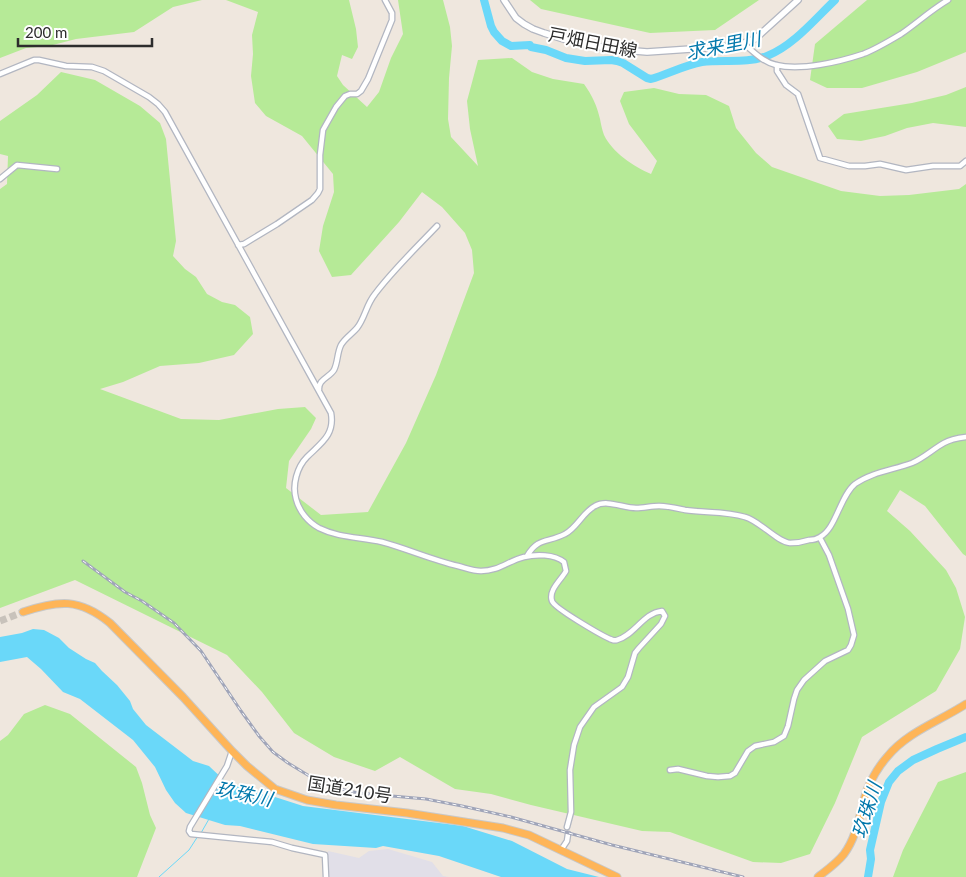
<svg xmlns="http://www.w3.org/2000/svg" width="966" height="877" font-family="Lato,'Noto Sans JP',sans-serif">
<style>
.industrial{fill:#e1dfe8}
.green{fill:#b6ea97}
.water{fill:#6ad8f9}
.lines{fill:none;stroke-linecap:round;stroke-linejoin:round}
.stream{stroke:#6ad8f9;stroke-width:1}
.river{stroke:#6ad8f9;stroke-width:8}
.trunk-tunnel{stroke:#c8c2bb;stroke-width:7;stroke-dasharray:7 3.5;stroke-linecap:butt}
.minor-casing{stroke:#b2b6c1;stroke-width:7}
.secondary-casing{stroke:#b2b6c1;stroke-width:8}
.trunk-casing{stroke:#c8c8c8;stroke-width:9}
.minor{stroke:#fff;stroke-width:4.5}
.secondary{stroke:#fff;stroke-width:5.5}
.trunk{stroke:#feb558;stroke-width:7}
.rail-casing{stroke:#a0a5b9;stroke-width:3}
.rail{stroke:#fff;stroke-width:1;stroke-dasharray:4;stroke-linecap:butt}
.labels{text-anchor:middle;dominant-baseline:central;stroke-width:4;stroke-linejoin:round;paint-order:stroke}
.street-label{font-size:18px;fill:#2d2d2d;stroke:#fff}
.water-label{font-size:19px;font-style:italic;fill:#0278ac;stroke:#fff}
</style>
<rect width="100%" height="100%" fill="#efe7de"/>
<path class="industrial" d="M388,849l44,13 11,14 6,1h-124l3,-26 31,7 10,-7z"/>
<path class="green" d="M0,0h202l-29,7 -39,25 -58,7 -27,7 -23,2 -26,10z
M226,0h123l7,29 2,18 -6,12 -10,-4 -5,21 6,9 24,22 12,-15 12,-34 12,-24 -5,-34h45l7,27 2,19 -3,32 -1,41 3,18 27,29 -8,-37 -3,-28 11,-41 34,-2 20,14 21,7 31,5c8,11 13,22 16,35 1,5 2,11 4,16 8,17 30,32 47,39l6,-13 -28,-37 -9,-23 4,-9 30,-4 25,6 27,1 23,11 7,22 20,25 16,14 69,24 39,5 29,-1 50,-6 7,-5v372l-3,-2 -38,-48 -25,-16 -13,21 23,20 36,39 10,18 9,29 -5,32 -24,42 -74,46 -27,66 -25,51 -29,9 -28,-1 -83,-30 -28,-1 -111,-26 -40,-11 -36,-5 -55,-32 -25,14 -41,-14 -40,-24 -32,-41 -35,-37 -152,-75 -75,28v-419l7,-5 1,-28 -8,-2v-33l37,-26 24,-23 34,8 45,26 20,17 6,16 10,102 -3,15 12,13 11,8 11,17 15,8 13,3 15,12 3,17 -19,21 -35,8 -39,3 -37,16 -23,7 81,30 38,1 59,-11 27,-2 11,11 -5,11 -22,32 -3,27 35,27 47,-3 38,-69 30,-68 38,-102 -2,-23 -7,-17 -23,-26 -20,-15 -23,30 -48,53 -19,2 -13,-26 4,-25 11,-34 -1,-18 -31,-38 -36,-20 -11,-13 -4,-27 2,-22 -1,-19 6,-23z
M530,0h229l-44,30 -65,3 -109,-24z
M867,0h99v52l-49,20 -55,16h-35l-17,-8 5,-36z
M966,87v40l-33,-4 -26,5 -22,8 -24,5 -24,-2 -9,-13 16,-12 68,-11 34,-8z
M45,705l25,9 66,53 6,16 8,32 6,13 -19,49h-137v-136l8,-6 16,-21z
M966,772v105h-73l10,-27 35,-68z"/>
<path class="water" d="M33,629l11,1 15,8 10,10 17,11 9,4 7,8 15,14 13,16 3,8 13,16 47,36 16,5 17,16 28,10 21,5 28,9 160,20 49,15 55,28 32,8h-98l-62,-21 -56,-10 -7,2 -63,-4 -73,-18 -15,-1 -39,-12 -11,-10 -9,-13 -11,-23 -22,-27 -53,-41 -17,-7 -22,-23 -14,-12 -27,5v-25l22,-4z"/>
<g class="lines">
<path class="stream" d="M201,833l8,-14
M159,877l30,-27 9,-14"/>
<path class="river" d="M484,0l7,26 3,6 8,9 9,5 19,-1 1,2 15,3 20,8 19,3 26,-1 6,1 6,2 24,15 4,1c17,-5 34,-14 51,-17 22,-3 44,2 65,-6 26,-10 48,-37 68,-56
M868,877l3,-18 -1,-9 11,-48 8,-20 9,-11 15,-11 24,-11 29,-12"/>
<path class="trunk-tunnel" d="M0,621l23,-9"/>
<g class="minor-casing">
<path id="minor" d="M744,44c10,8 19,18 32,21 25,6 63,-3 87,-11 11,-4 28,-14 38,-20 16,-11 30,-24 47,-34
M777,65v6l9,14 12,9 22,64 29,8h16l15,-2 26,6 27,-4h27l6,-5
M0,74l34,-14h5l27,6 26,1 12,4 45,26 9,7 7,8 166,301c4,22 -10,30 -24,44 -10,10 -15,28 -11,42 3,12 12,23 23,29 20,10 42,9 63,14 26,7 50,18 76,24 8,2 15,5 23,5 18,0 27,-10 43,-14 12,-3 30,-3 40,5l2,9c-4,8 -18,19 -14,30 2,7 49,34 58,38 3,1 4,2 7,1 18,-5 26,-27 45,-29l3,5 -4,8 -22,24 -4,5 -7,24 -6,10 -28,20 -14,20 -6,18 -4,25 1,42 -4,15
M0,179l17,-14 40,4
M238,245l6,-1 33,-20 35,-24 6,-7 2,-4v-34l3,-25 13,-23 9,-11 5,-2h7l4,-3 7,-12 24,-59v-7l-7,-13
M319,390c-1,-11 10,-12 15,-20 4,-8 3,-17 7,-25 4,-7 11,-11 16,-17 8,-10 9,-23 18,-34 18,-24 41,-46 62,-68
M527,556c11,-19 21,-13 38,-22 12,-6 18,-22 30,-28 12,-7 28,2 41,2 8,0 15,-2 23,-2 9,0 17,2 26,4 19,3 41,1 60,7 15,4 32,25 45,26 7,0 13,-1 19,-3 4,0 8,-1 11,-3 16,-8 20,-41 35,-53 17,-12 38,-14 57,-21 12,-5 21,-14 32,-20 7,-4 14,-5 22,-6
M232,751l-5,15 -37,61 -1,4 2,3 81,8 20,6 33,7 1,22
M670,770l8,-1 29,7 11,1 12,-1 5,-3 13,-22 7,-5 19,-4 10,-6 4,-10 6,-27 3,-9 7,-10 21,-19 23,-11 3,-5 3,-10 -6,-26 -19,-54 -9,-17
M561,850l6,-9 1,-7"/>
</g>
<g class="secondary-casing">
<path id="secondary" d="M504,0l12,18 8,6 9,5 11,4 26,8 42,8 35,3 88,-6 20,-7 43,-39"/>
</g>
<g class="trunk-casing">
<path id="trunk" d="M23,612c36,-12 56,-14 87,11l73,74 49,54 15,15 28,23 32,11 29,5 71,8 96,15 26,7 88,42
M818,877c9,-7 19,-14 26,-23 14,-19 16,-43 23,-64 5,-12 12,-24 20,-33 20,-25 53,-36 79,-53"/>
</g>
<use href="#minor" class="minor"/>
<use href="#secondary" class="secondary"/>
<use href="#trunk" class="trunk"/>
<g class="rail-casing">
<path id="rail" d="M83,561l42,31 17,9 32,22 27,28 40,60 18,25 14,16 15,11 23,14 25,11 22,5 68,6 36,7 49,11 101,28 131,32"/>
</g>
<use href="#rail" class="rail"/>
</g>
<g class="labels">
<g class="street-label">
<text transform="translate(593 42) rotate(11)">戸畑日田線</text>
<text transform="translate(350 789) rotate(9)">国道210号</text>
</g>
<g class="water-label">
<text transform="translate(723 45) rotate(-11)">求来里川</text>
<text transform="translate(244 793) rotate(12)">玖珠川</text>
<text transform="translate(866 810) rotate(-73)">玖珠川</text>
</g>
</g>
<path d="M18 38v8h134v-8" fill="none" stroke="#2d2d2d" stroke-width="2.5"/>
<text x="25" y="38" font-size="15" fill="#2d2d2d" stroke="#ffffff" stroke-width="4" paint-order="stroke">200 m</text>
</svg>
